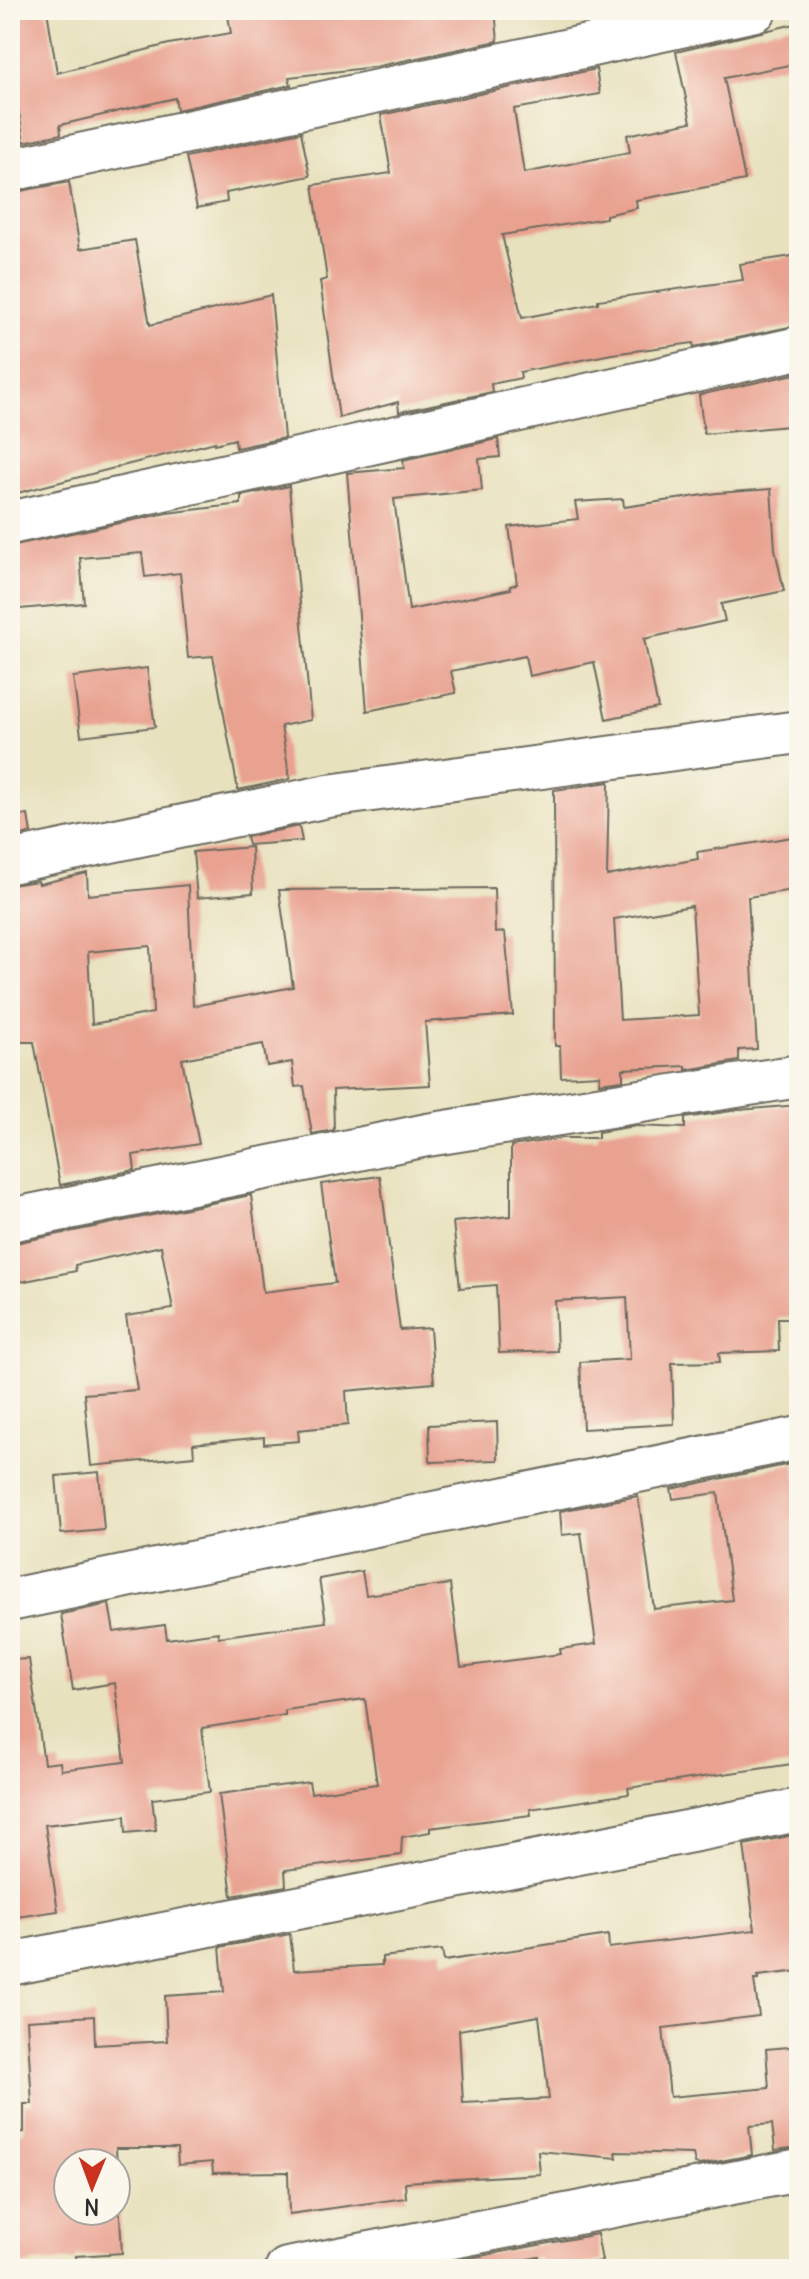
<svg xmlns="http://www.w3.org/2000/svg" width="809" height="2279" font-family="Delius,sans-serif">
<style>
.building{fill:#e9a190;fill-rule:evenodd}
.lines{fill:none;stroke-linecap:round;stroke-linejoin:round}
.minor-casing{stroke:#6d6b5e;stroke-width:46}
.minor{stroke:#fff;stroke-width:42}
</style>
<rect width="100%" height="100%" fill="#fbf7ec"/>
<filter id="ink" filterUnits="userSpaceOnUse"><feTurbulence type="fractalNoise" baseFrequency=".0125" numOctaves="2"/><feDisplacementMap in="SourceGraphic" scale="16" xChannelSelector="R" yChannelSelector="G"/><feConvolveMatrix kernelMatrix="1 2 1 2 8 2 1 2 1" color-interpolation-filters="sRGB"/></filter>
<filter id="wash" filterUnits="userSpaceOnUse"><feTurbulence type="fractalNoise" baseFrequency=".006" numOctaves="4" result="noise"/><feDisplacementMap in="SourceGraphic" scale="32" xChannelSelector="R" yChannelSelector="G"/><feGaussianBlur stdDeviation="1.8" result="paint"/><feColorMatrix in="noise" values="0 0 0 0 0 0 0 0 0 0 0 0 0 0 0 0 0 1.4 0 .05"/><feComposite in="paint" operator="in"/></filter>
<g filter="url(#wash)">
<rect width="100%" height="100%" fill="#e8e1be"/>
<g id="blocks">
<path class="building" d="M10,10h37l10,63 112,-29 62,-11 -4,-23h268l3,31 -124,26 -85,10 2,8 -114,25 -2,-12 -115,27 1,9 -37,8 -14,-80z
M799,23v40l-75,15 21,102 -109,20 1,8 -31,7v3l-104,17 20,83 76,-15v-3l145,-20 -3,-16 59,-9v70l-105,22 -1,-4 -81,11 -92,18 1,6 -30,6 1,8 -93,20 -1,-10 -59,16 -19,-137 7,-2 -14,-94 78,-12 -10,-58 215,-46 4,25 -86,15 10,64 106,-21 -3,-17 64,-13 -15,-70z
M301,132l9,44 -84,17 1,9 -30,6 -11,-51z
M69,182l11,67 55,-9 15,85 121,-30 13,143 -48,10 -1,-9 -20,5v-2l-205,53v-302z
M799,373v52l-95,9 -5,-39z
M498,439l2,18 -21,2 3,31 -88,9 15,111 102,-21 -1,-3 7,-2 -8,-57 69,-8 -3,-17 48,-3 1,8 93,-14 54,-4 4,60 9,42 -63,13 4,17 -81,18 14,69 -52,11 -12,-57 -65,14 -4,-20 -74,15 5,22 -89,18 -20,-238 57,-5 -1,-8z
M289,486l22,234 -30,6 9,53 -52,11 -25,-134 -25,2 -8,-85 -35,4 -3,-24 -62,5 4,45 -74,7v-64l157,-33 74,-9v-8z
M147,668l8,59 -74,9 -8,-59z
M609,782l-2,94 91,-17 -1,-7 102,-16v53l-51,8 9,152 -18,1v11l-53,9v-4l-63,3v11l-24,3 1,-8 -39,2 -1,-31h-5l-1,-256zM692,906l7,109 -79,5 -6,-101z
M28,815l3,18 -21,4v-20z
M299,826l3,15 -54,4 -2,-8z
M251,847l2,46 -56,5 -4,-46z
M87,873l1,22 100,-10 5,121 100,-19 -14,-97 215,-2 1,45 10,-1 8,83 -88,7 5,63 -97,5 1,40 -22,4 -8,-48 -9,1 -3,-25 -25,4 -4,-22 -81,15 17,85 -66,11 2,15 -75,15 -26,-143h-24v-157l28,-4 1,3zM150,946l3,67 -61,11 -4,-72z
M799,1105v213h-21l1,33 -60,2 1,9 -48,1 2,61 -91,5 -3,-67 50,-3 -3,-62 -72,4 2,50 -58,2 -3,-68 -36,3 -7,-66 58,-6v-70l52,-8h35v-6l37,-6 50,2v-10l53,-8z
M380,1176l20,154 30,-2 4,55 -88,8 2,34 -50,5 1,11 -35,3v-7l-71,7 1,12 -103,10 -7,-72 53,-4 -11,-74 47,-7 -12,-63 -86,19 1,6 -66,13v-40l241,-49 12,97 72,-9 -14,-99z
M497,1422l1,38 -68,2 -1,-37z
M795,1463l4,34v266l-171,25 1,6 -99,15 1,6 -101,13v4l-28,5 -1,18 -116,15 1,16 -54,10 -13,-102 90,-12 2,11 66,-9 -12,-85 -80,11v5l-83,13 8,64 -58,7 4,31 -30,3 -1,-17 -80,9 13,86 -48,7v-258l19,-1 15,105 16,-2 1,8 64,-8 -10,-79 -42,7 -12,-76 48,-10 5,28 51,-7 2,14 51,-7 1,5 107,-15 -7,-43 43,-8 4,24 84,-11 11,83 100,-13 -1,-5 36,-5 -15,-111 -19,2 -2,-24 78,-15 16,113 78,-9 -14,-107 -45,6 -2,-10z
M99,1472l5,58 -43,4 -5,-58z
M799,1834v137l-41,5v4h-4l5,36 -96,12 7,69 99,-9 -3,-39 33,-3v101l-24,3 -3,-26 -23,2 3,29 -52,10 -5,-1 -2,-10 -77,-2 1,6 -79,-7 2,23 -135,8 1,16 -117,16 -1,-42 -75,1 -1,-11 -34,3 -1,-17h-61l6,105 -46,3v4l-42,3 -24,5v-135l14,-1v-28h8l-5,-84 67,-4 1,29 72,-4 -2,-45 59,-4 -4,-45 70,-13 4,36 88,-5v-8l60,-7 2,11 164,-26 1,13 146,-18 -11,-85zM539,2016l10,83 -86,4 -4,-73zM68,2163h48v48h-48z
M597,2234l5,27 -44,8h-17l-2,-12 -67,12h-16l-2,-8z"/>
</g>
</g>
<g filter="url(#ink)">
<use href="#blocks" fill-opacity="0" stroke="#6d6b5e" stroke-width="2"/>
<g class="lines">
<g class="minor-casing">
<path id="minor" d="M10,170l745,-160
M10,523l789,-175
M10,862l318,-66 471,-64
M10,1220l417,-85 372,-59
M10,1600l789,-162
M10,1964l789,-154
M287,2269l512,-99"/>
</g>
<use href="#minor" class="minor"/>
</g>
</g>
<rect width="809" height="2279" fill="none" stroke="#fbf7ec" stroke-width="40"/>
<g transform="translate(92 2187) rotate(181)"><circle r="38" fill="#fbf7ec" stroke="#a8a59f" stroke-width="2"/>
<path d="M0-6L14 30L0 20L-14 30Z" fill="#c8321e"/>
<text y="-12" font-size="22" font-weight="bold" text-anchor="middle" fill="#2b2b2b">N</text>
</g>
</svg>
